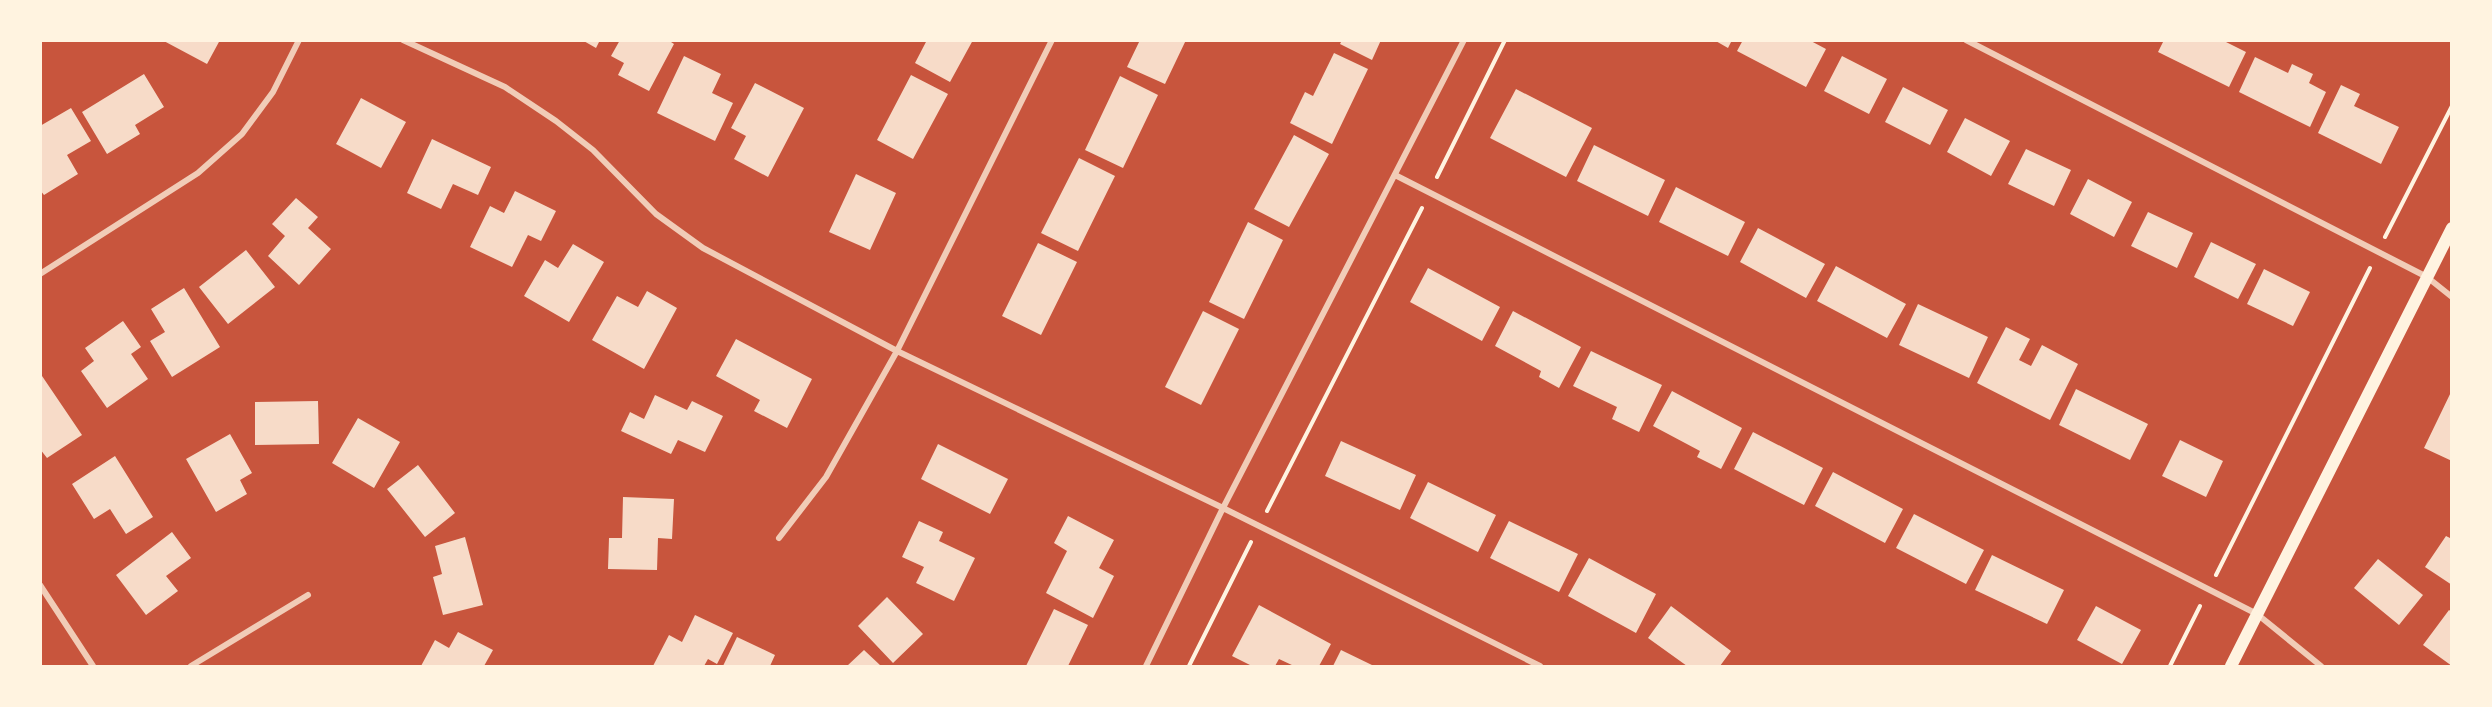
<svg xmlns="http://www.w3.org/2000/svg" width="2492" height="707" font-family="'Source Sans 3',sans-serif">
<style>
.building{fill:#f7dbc8}
.lines{fill:none;stroke-linecap:round;stroke-linejoin:round}
.path{stroke:#fff3e0;stroke-width:4}
.minor{stroke:#f1ccb7;stroke-width:6}
.secondary{stroke:#fff3e0;stroke-width:12}
</style>
<rect width="100%" height="100%" fill="#c8553d"/>
<path class="building" d="M162,40h58l-13,24z
M582,40h18l-4,8z
M620,40h48l6,4 -25,47 -31,-16 6,-12 -13,-7z
M927,40h46l-23,42 -35,-19z
M1140,40h46l-21,44 -38,-17z
M1342,40h39l-9,20 -32,-16z
M1714,40h18l-4,8z
M1743,40h66l17,9 -20,38 -69,-36z
M2164,40h58l24,12 -17,35 -71,-35z
M1334,53l34,16 -36,75 -42,-21 15,-31 8,4z
M684,56l37,18 -9,19 21,10 -18,38 -58,-28z
M1842,56l45,23 -18,35 -45,-23z
M2255,57l33,16 4,-9 21,10 -4,9 17,9 -16,35 -71,-35z
M144,74l20,33 -29,18 5,9 -33,20 -25,-42z
M911,75l37,19 -35,65 -36,-19z
M1120,76l38,19 -35,73 -38,-18z
M755,83l49,25 -36,69 -34,-18 12,-23 -15,-8z
M2341,85l19,9 -6,12 45,21 -18,37 -63,-31z
M1903,87l45,23 -18,35 -45,-23z
M1516,89l76,39 -26,49 -76,-39z
M361,98l45,24 -25,46 -45,-24z
M71,108l20,33 -24,14 11,19 -34,21 -4,-5v-64z
M1965,118l45,23 -19,35 -44,-24z
M1294,135l35,19 -40,73 -35,-18z
M432,139l59,28 -13,28 -25,-11 -12,25 -34,-16z
M1594,145l71,35 -17,36 -71,-35z
M2026,149l45,21 -17,36 -46,-22z
M1079,158l36,18 -37,75 -37,-18z
M856,174l40,19 -26,57 -41,-18z
M2088,179l44,23 -18,35 -44,-23z
M1676,187l69,35 -17,34 -69,-34z
M515,191l41,20 -15,30 -13,-6 -16,32 -42,-20 20,-41 14,7z
M296,198l22,19 -10,11 23,21 -32,36 -31,-29 17,-20 -13,-12z
M2148,212l45,21 -16,35 -46,-22z
M1248,222l35,18 -39,79 -35,-17z
M1758,228l67,36 -19,34 -66,-36z
M2211,242l45,22 -18,35 -44,-22z
M1038,243l39,19 -36,73 -39,-19z
M573,244l31,18 -35,60 -45,-26 21,-36 13,8z
M246,250l29,37 -47,37 -29,-37z
M1836,266l70,38 -19,34 -70,-37z
M1428,268l72,39 -18,34 -72,-39z
M2264,269l46,23 -17,34 -46,-22z
M184,288l36,59 -48,30 -22,-36 15,-9 -14,-23z
M647,291l30,17 -33,61 -52,-29 25,-44 21,11z
M1918,304l70,33 -19,41 -70,-33z
M1203,311l36,18 -38,76 -36,-18z
M1513,311l68,36 -22,41 -20,-11 2,-6 -46,-25z
M123,321l18,26 -10,7 17,25 -41,29 -26,-37 13,-10 -9,-13z
M2006,327l24,12 -11,21 12,6 11,-21 36,19 -28,56 -73,-37z
M736,339l76,40 -25,49 -33,-17 6,-11 -44,-24z
M1591,351l71,34 -23,47 -27,-13 5,-12 -44,-21z
M40,373l42,62 -35,23 -7,-9z
M2076,389l72,35 -18,36 -71,-35z
M2452,390v71l-28,-13z
M1672,391l70,37 -21,41 -24,-12 3,-6 -47,-25z
M655,395l32,15 5,-9 31,15 -18,36 -27,-12 -7,14 -50,-23 9,-19 14,7z
M318,401l1,43 -64,1v-43z
M358,418l42,24 -26,46 -42,-25z
M1753,432l70,36 -19,37 -70,-36z
M230,434l22,39 -12,7 7,14 -31,18 -30,-53z
M2180,440l43,21 -17,36 -44,-21z
M1341,441l75,34 -16,35 -75,-34z
M938,444l70,35 -18,35 -69,-35z
M115,456l38,61 -27,17 -16,-25 -16,10 -22,-35z
M418,465l37,48 -30,24 -38,-48z
M1833,472l70,37 -18,34 -70,-37z
M1428,482l68,33 -18,37 -68,-34z
M623,497l51,2 -2,40 -14,-1 -1,32 -49,-1 1,-31h13z
M1914,514l70,36 -18,34 -70,-36z
M1068,516l46,24 -15,28 15,8 -21,42 -47,-25 21,-42 -13,-8z
M919,521l24,11 -4,9 36,17 -21,43 -38,-18 8,-16 -22,-10z
M1509,521l69,33 -19,38 -69,-34z
M172,532l19,26 -25,18 12,15 -32,24 -30,-40z
M2446,536l6,3v46l-27,-18z
M465,537l18,68 -40,10 -10,-38 9,-3 -7,-28z
M1992,555l72,35 -17,34 -72,-34z
M1589,558l67,36 -20,39 -68,-37z
M2378,559l45,36 -24,30 -45,-37z
M887,597l36,37 -30,29 -35,-37z
M1259,605l72,39 -12,22h-25l-15,-7 -4,7h-23l-20,-10z
M1671,606l60,45 -11,15h-33l-39,-28z
M2096,606l45,24 -19,34 -45,-24z
M1054,609l34,16 -20,41h-42z
M2449,610l3,2v54l-29,-21z
M695,615l38,18 -16,31 -9,-5 -4,7h-51l16,-31 13,7z
M458,632l35,18 -9,16h-63l14,-26 14,8z
M737,637l38,18 -5,11h-47z
M864,650l17,16h-34z
M1341,650l33,16h-41z"/>
<g class="lines">
<path class="path" d="M1437,177l68,-137
M2385,237l67,-131
M1267,511l155,-303
M2216,575l154,-307
M1189,666l62,-124
M2170,666l30,-60"/>
<path class="minor" d="M403,40l102,47 51,34 37,29 63,64 47,34 194,103 326,157 317,158
M1966,40l461,237 25,20
M1395,175l862,439 64,52
M40,274l158,-101 44,-39 31,-42 26,-52
M779,538l47,-61 71,-126 155,-311
M40,585l53,81
M191,666l117,-71
M1146,666l77,-158 241,-468"/>
<path class="secondary" d="M2231,666l221,-438"/>
</g>
<rect width="2492" height="707" fill="none" stroke="#fff3e0" stroke-width="84"/>
</svg>
